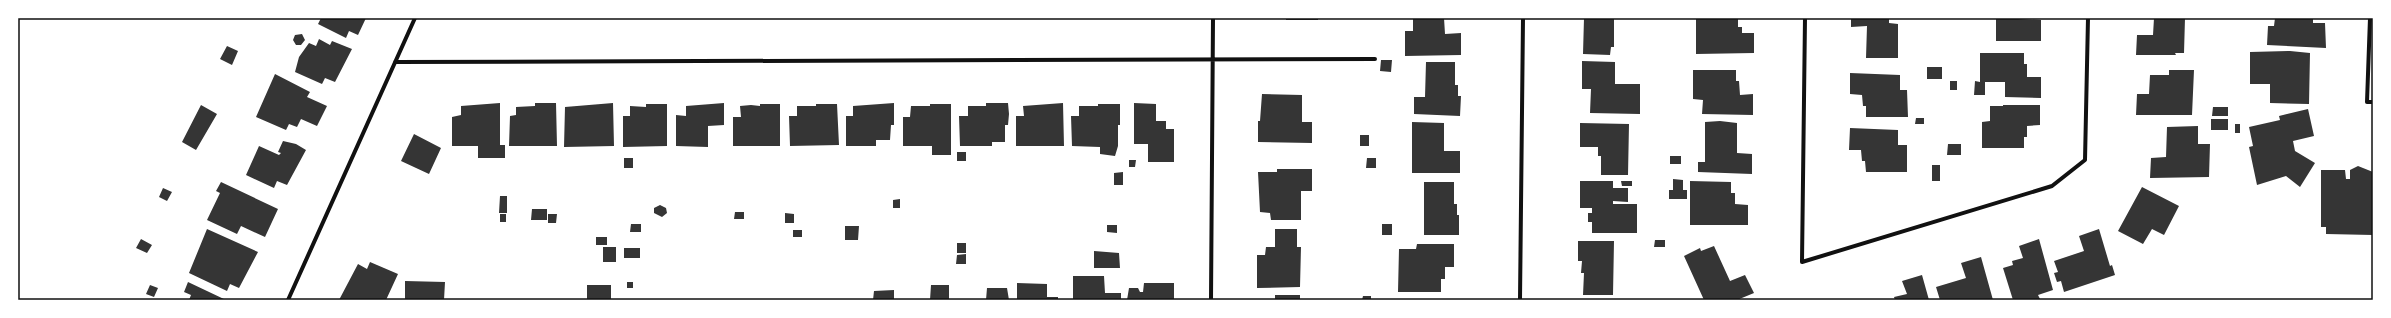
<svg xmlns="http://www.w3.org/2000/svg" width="2391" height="318" font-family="Quicksand,sans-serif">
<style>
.building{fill:#353535}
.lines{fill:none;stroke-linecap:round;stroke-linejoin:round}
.minor{stroke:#111;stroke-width:4}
.neatline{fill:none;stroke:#111;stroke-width:1.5}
</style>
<rect width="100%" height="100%" fill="#fff"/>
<path class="building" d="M321,18h45l-8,17 -9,-4 -3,7 -28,-14z
M1286,18h32v2h-32z
M1413,18h31l1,16 16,-1v22l-56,1v-25h8z
M1584,18h30v29h-3l-1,8 -27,-1z
M1696,18h42v9h4v6h12v20l-58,1z
M1851,18h38v5l9,1v34h-32l1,-32 -16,1z
M1996,18l45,2v21h-45z
M2154,18h31l-1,35h-9l1,2h-40l1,-20h16z
M2275,18h38v5h12l1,25 -59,-3 1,-19h6z
M302,34l3,6 -4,5h-5l-3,-5 2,-5z
M319,39l11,6 2,-4 20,8 -17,33 -10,-4 -3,6 -27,-12 4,-15 10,-14 7,3z
M227,46l11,5 -6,14 -12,-6z
M2290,51l20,2 -1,51 -39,-1v-19h-20v-32z
M1980,53h44v11h3v13h14v21l-36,-1v-15h-20v13h-11l1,-14 5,1z
M1381,60h11l-1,12 -11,-1z
M1582,61l33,1v22h25v30l-50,-1 1,-24h-9z
M1426,62h29v23h3v11h3l-1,20 -46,-2v-17h11z
M1927,67h15v12h-15z
M1693,70h43v11h3l1,14 13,-1v21l-51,-1 1,-14 -10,-1z
M2169,70h25l-2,45h-56l1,-21h12l1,-19h19z
M1850,73l50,2v15h7l1,27h-42v-11h-3l-1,-11 -12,-1z
M275,74l35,18 -3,5 20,9 -10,20 -16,-7 -4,8 -8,-3 -3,6 -30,-13z
M1950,81h7v9h-7z
M1262,94l40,1v27h10v21l-54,-1v-21h2z
M500,103v42h5v13h-27v-12h-26v-29l9,-2v-9z
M535,103h21l1,43h-48l1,-30 6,-1v-8l19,-1z
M613,103l1,43 -50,1 1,-40z
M724,103v22l-16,1v21l-32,-1v-31l10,1v-10z
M894,103v22h-3l-1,15h-14v6h-30v-30h7v-10z
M986,103h22l1,11 -1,11h-3v17h-13v4h-32l-1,-30h9v-10h18z
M1063,103l1,43h-48v-30h8l-1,-10z
M1134,103l22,1v17h10v8h8v33h-26v-18h-14z
M646,104h21v42l-44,1v-31h7v-10l16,1z
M760,104h20v42h-47v-29h8l-1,-11 11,-1 9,1z
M816,104h21l2,41 -49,1 -1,-30h8v-10h19z
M930,104h21v51h-19v-9h-29v-29h7l1,-11h19z
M1098,104h22v21h-2v21l-3,10 -15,-2v-7l-28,-1 -1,-30h8v-10h19z
M201,105l16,9 -21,36 -14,-8z
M2003,105h37v20l-13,1v11h-3v11h-42v-26l8,-1v-15h13z
M2213,107h15v9h-16z
M2308,109l6,27 -21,5 2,10 20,12 -15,24 -14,-11 -29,9 -8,-38 4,-1 -4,-19 31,-7 -1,-4z
M1916,118h8v6h-9z
M2211,119h17v11h-17z
M1720,121l17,2v30l15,1v20l-54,-2v-10h7v-40z
M1412,122l32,1v28h16v22h-48z
M1580,123l49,1 -1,51h-27v-19h-3v-9h-18z
M2235,124h5v9h-5z
M2198,126v18h12l-1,33 -59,1 1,-20 15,-1 1,-30z
M1850,128l48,2v15h9v27h-41l-1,-11h-3l-1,-11h-12z
M414,134l27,14 -12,26 -28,-13z
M1360,135h9v11h-9z
M283,141l13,3 10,6 -19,35 -10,-4 -3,7 -28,-13 13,-29 20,9 2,-2 -3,-1z
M1948,144h13v11h-14z
M957,152h9v9h-9z
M1670,156h11v8h-11z
M624,158h9v10h-9z
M1367,158h9v10h-10z
M1129,160h7l-1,7h-6z
M1932,165h8v16h-8z
M2358,166l15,6v63l-47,-1v-7h-5v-57h24l1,9h4v-9z
M1277,169h35v22h-11v29h-30l-1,-7 -10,-1 -2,-40h19z
M1123,172v13h-9v-12z
M1673,179l10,1v10h4v9h-18v-9h4z
M1580,181h33v7h15v14l-15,-1v3h24v29h-45v-11h-4v-9h4v-5h-12z
M1621,181h11v5h-10z
M1690,181l41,1v11h4v11l13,1v20h-58z
M221,182l57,27 -13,28 -24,-11 -4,8 -30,-14 13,-27 -4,-2z
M1424,182h30v22h3v11h2v20h-35z
M2142,187l37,19 -15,29 -12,-6 -9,15 -25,-13z
M163,188l9,4 -5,9 -8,-4z
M500,196h7v17h-8z
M900,199v9h-7v-8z
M660,205l6,3 1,5 -5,4 -8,-4v-5z
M532,209h15v11h-16z
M735,212h9v7h-10z
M785,213l9,1v9h-9z
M500,214h6v8h-6z
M548,214h9l-1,9h-8z
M631,224h10v8h-11z
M1382,224h10v11h-10z
M1107,225h10v8l-10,-1z
M845,226h14l-1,14h-13z
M207,229l51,23 -19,36 -9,-4 -3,7 -38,-18z
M1275,229h22v18h4l-1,40 -43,1v-33h8l1,-8h9z
M2099,229l11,37 2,-1 3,10 -51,17 -3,-11 -4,1 -3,-9 4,-1 -4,-11 30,-10 -5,-15z
M793,230h9v7h-9z
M596,237h11v8h-11z
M141,239l11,6 -5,8 -11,-5z
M2039,239l14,51 -15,5 2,4 -2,1h-25l-10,-32 10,-3 -1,-4 11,-3 -4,-12z
M1655,240h10v7h-11z
M1578,241h36l-1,54h-30l1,-22h-3l1,-12h-4z
M957,243h9v10h-9z
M1417,244h37v23h-9v12h-4v13h-43l1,-43h17z
M1714,246l16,35 15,-6 9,18 -17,7h-33l-20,-44 16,-8 1,3z
M603,247h13v15h-13z
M624,248h16v10h-16z
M1094,251l25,2 1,15h-26z
M966,254v10h-10l1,-9z
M1981,257l12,43h-53l-4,-13 30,-9 -5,-15z
M370,262l28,12 -12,26h-47l19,-36 9,5z
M1922,275l7,25h-34l-1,-3 13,-3 -5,-13z
M1073,276h31l1,17h16v7h-48z
M405,281l40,1 -1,18h-39z
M188,282l38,18h-37l2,-5 -7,-3z
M627,282h6v6h-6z
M1017,283l30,1v13h11v3h-41z
M1144,283h30v17h-47l2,-12h9l2,4h3z
M150,285l8,3 -4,9 -8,-3z
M587,285h24v15h-24z
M931,285h18v15h-19z
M987,288h20l2,12h-23z
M894,290v10h-21l1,-9z
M1275,295h25v5h-25z
M1363,296h8v4h-9z"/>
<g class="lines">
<path class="minor" d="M1805,18l-3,244 250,-76 33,-26 3,-142
M2370,18l-3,84h6
M395,62l980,-3
M288,300l127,-282
M1211,300l2,-282
M1520,300l3,-282"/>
</g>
<rect width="2391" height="318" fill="none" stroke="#ffffff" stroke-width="38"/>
<rect x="19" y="19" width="2353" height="280" class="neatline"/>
</svg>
